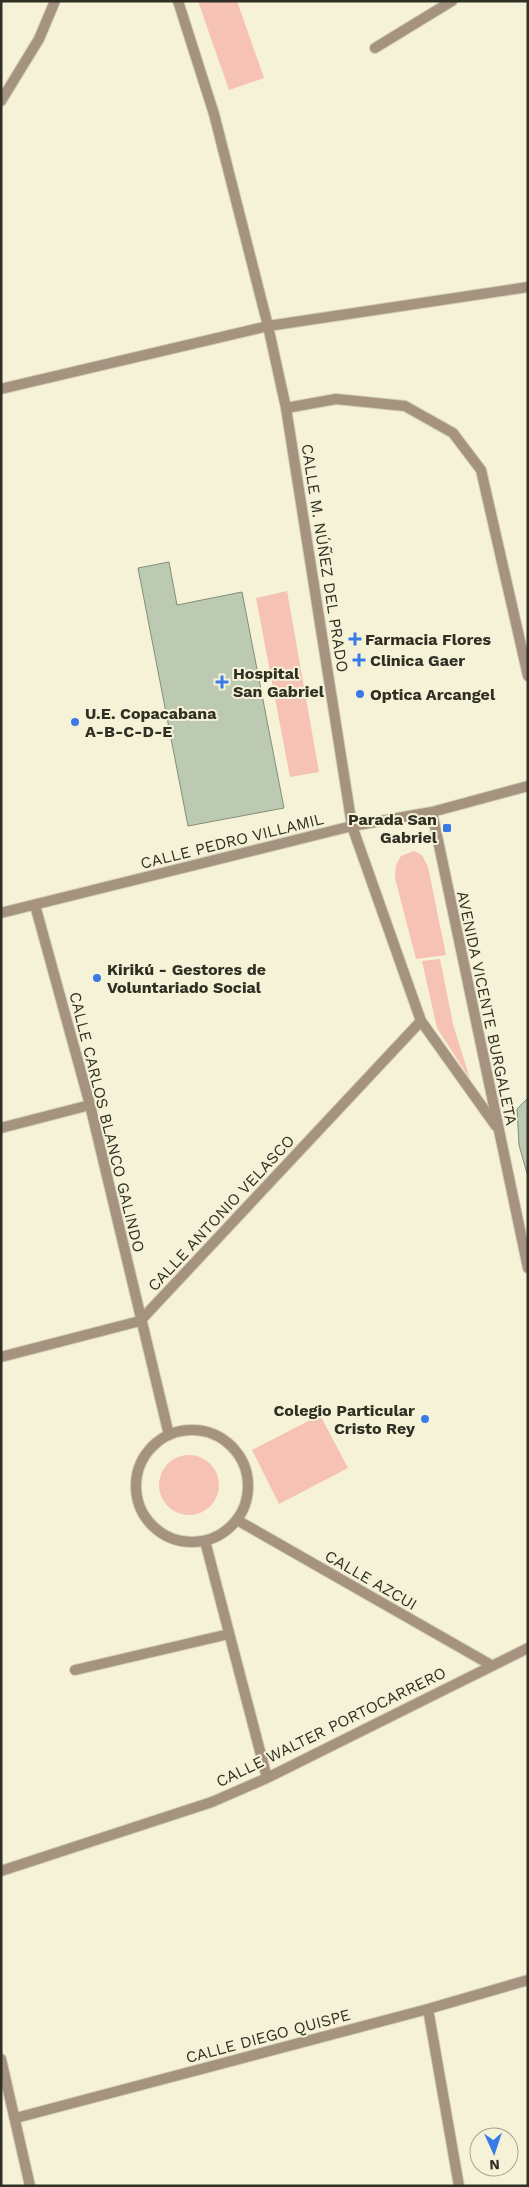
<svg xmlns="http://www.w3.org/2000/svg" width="529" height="2187" font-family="'Work Sans',sans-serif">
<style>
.green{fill:#f5c2b4}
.building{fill:#bccab2;stroke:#818e78}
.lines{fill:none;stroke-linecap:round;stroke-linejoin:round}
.service-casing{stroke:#d2cfb7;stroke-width:12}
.minor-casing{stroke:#d2cfb7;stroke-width:12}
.service{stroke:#a6937f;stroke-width:10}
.minor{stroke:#a6937f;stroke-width:10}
.poi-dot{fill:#397ae9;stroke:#f6f2d7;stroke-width:2}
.labels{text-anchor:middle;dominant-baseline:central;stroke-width:4;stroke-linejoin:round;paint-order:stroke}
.street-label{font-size:16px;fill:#302f24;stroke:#f6f2d7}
.poi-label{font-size:16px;font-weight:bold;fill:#302f24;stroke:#f6f2d7;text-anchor:start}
</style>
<rect width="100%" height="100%" fill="#f6f2d7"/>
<path class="green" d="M198,1h39l27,77 -35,12z
M287,591l32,181 -29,5 -34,-179z
M414,851l8,4 6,12 18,88 -30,4 -21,-81 1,-13 5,-9z
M440,959l13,65 17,55 -33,-51 -15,-67z
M320,1415l28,53 -69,36 -27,-54z
M159 1485a30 30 0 1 1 60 0a30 30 0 1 1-60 0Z"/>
<path class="building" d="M169,562l8,43 65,-13 42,216 -96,18 -50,-258z
M528,1098v79l-9,-32 -2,-36z"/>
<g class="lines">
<g class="service-casing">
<path id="service" d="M375,48l77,-47
M75,1670l154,-36"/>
</g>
<g class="minor-casing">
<path id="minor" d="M178,1l36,113 54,212 18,82 66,418 69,195 75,105
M1,101l38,-62 16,-38
M1,389l267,-63 260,-39
M286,408l50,-9 69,7 48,27 28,37 47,206
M432,812l96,456
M35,905l55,200 79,330
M1,913l351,-87 80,-14 96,-26
M1,1128l89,-23
M1,1357l139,-36 281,-300
M136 1486a56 56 0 1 1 112 0a56 56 0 1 1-112 0Z
M237,1520l254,145
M205,1541l62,237
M1,1871l211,-69 55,-24 261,-130
M428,2009l31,177
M1,2059l29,127
M16,2118l412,-109 100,-29"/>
</g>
<use href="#service" class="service"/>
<use href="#minor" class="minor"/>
</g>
<g class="poi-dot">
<path d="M352.5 631.5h5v5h5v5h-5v5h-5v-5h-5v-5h5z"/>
<path d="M356.5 652.5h5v5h5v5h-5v5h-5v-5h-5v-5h5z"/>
<path d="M219.5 674.5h5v5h5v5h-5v5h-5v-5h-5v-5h5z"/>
<circle cx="360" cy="694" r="5"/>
<circle cx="75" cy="722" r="5"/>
<rect x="442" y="823" width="10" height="10" rx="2.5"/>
<circle cx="97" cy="978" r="5"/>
<circle cx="425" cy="1419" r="5"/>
</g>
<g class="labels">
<g class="street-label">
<text transform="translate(325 558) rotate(81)">CALLE M. NÚÑEZ DEL PRADO</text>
<text transform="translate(232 841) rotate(-14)">CALLE PEDRO VILLAMIL</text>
<text transform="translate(487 1008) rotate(78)">AVENIDA VICENTE BURGALETA</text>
<text transform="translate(107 1122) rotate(76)">CALLE CARLOS BLANCO GALINDO</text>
<text transform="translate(221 1213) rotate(-47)">CALLE ANTONIO VELASCO</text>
<text transform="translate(371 1580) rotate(30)">CALLE AZCUI</text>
<text transform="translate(331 1727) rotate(-26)">CALLE WALTER PORTOCARRERO</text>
<text transform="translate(268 2036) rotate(-15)">CALLE DIEGO QUISPE</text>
</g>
<g class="poi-label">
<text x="365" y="639">Farmacia Flores</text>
<text x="370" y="660">Clinica Gaer</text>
<text x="233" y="673">Hospital<tspan x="233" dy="18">San Gabriel</tspan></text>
<text x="370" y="694">Optica Arcangel</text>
<text x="85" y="713">U.E. Copacabana<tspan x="85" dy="18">A-B-C-D-E</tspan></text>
<text x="437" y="819" text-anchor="end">Parada San<tspan x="437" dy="18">Gabriel</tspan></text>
<text x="107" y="969">Kirikú - Gestores de<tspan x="107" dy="18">Voluntariado Social</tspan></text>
<text x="415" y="1410" text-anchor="end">Colegio Particular<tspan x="415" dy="18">Cristo Rey</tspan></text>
</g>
</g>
<rect width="529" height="2187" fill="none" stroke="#302f24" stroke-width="5"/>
<g transform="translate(494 2152) rotate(177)"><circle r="24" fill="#f6f2d7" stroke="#a7a48f"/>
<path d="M0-4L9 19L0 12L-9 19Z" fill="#397ae9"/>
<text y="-8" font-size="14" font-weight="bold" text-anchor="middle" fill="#302f24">N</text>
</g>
</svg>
